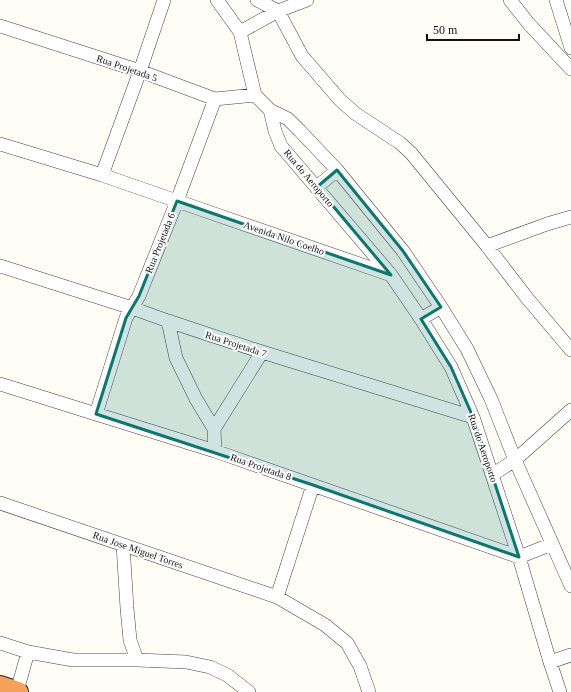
<svg xmlns="http://www.w3.org/2000/svg" width="571" height="692" font-family="Georgia,serif">
<style>
.lines{fill:none;stroke-linecap:round;stroke-linejoin:round}
.minor-casing{stroke:#444;stroke-width:14}
.highway-casing{stroke:#222;stroke-width:22}
.minor{stroke:#fff;stroke-width:13}
.highway{stroke:#f5a25d;stroke-width:20}
.marked{fill:#0f766e;fill-opacity:0.2;stroke:#0f766e;stroke-width:3;stroke-linejoin:round}
.labels{text-anchor:middle;dominant-baseline:central;stroke-width:4;stroke-linejoin:round;paint-order:stroke}
.street-label{font-size:10px;fill:#111;stroke:#fff}
</style>
<rect width="100%" height="100%" fill="#fffdf5"/>
<g class="lines">
<g class="minor-casing">
<path id="minor" d="M217,0l23,32 15,63 15,15 18,9 12,12 37,39 66,81 38,56 26,42 24,50 24,61 56,126
M257,0l21,11 24,45 38,44 16,14 44,29 11,10 76,93 40,52 44,52
M510,0l19,24 42,45
M556,0l15,48
M0,26l140,45 75,28 40,-4
M240,32l38,-21 29,-11
M270,110l5,21 6,15 110,129 30,44 30,48 22,50 46,140 31,105 10,30
M0,144l102,31 75,26 214,74
M102,175l38,-104 24,-71
M317,187l20,-17
M487,246l60,-22 24,-7
M0,266l132,42 36,13 94,31 211,65
M421,319l20,-12
M168,321l8,37 20,41 18,30 1,22
M0,384l96,30 119,37 304,106 33,-13
M96,414l30,-96 13,-22 38,-95 38,-102
M214,429l48,-77
M492,475l23,-15 56,-50
M313,485l-36,112 48,28 22,18 13,23 9,26
M0,503l277,94
M123,545l4,63 3,32 7,20
M0,643l28,9 45,8h64l49,2 24,5 17,8 22,17
M550,662l21,-7
M17,691l11,-39"/>
</g>
<g class="highway-casing">
<path id="highway" d="M0,686l18,6"/>
</g>
<use href="#minor" class="minor"/>
<use href="#highway" class="highway"/>
</g>
<path class="marked" d="M337,170l66,81 38,56 -20,12 30,48 22,50 46,140 -206,-72 -217,-71 30,-96 13,-22 38,-95 214,74 -74,-88z"/>
<g class="labels">
<g class="street-label">
<text transform="translate(127 68) rotate(19)">Rua Projetada 5</text>
<text transform="translate(309 178) rotate(50)">Rua do Aeroporto</text>
<text transform="translate(284 238) rotate(19)">Avenida Nilo Coelho</text>
<text transform="translate(160 243) rotate(-68)">Rua Projetada 6</text>
<text transform="translate(236 344) rotate(18)">Rua Projetada 7</text>
<text transform="translate(483 448) rotate(71)">Rua do Aeroporto</text>
<text transform="translate(261 467) rotate(19)">Rua Projetada 8</text>
<text transform="translate(138 550) rotate(19)">Rua Jose Miguel Torres</text>
</g>
</g>
<path d="M427 34v6h92v-6" fill="none" stroke="#111111" stroke-width="2"/>
<text x="433" y="34" font-size="12" fill="#111111" stroke="#ffffff" stroke-width="3" paint-order="stroke">50 m</text>
</svg>
